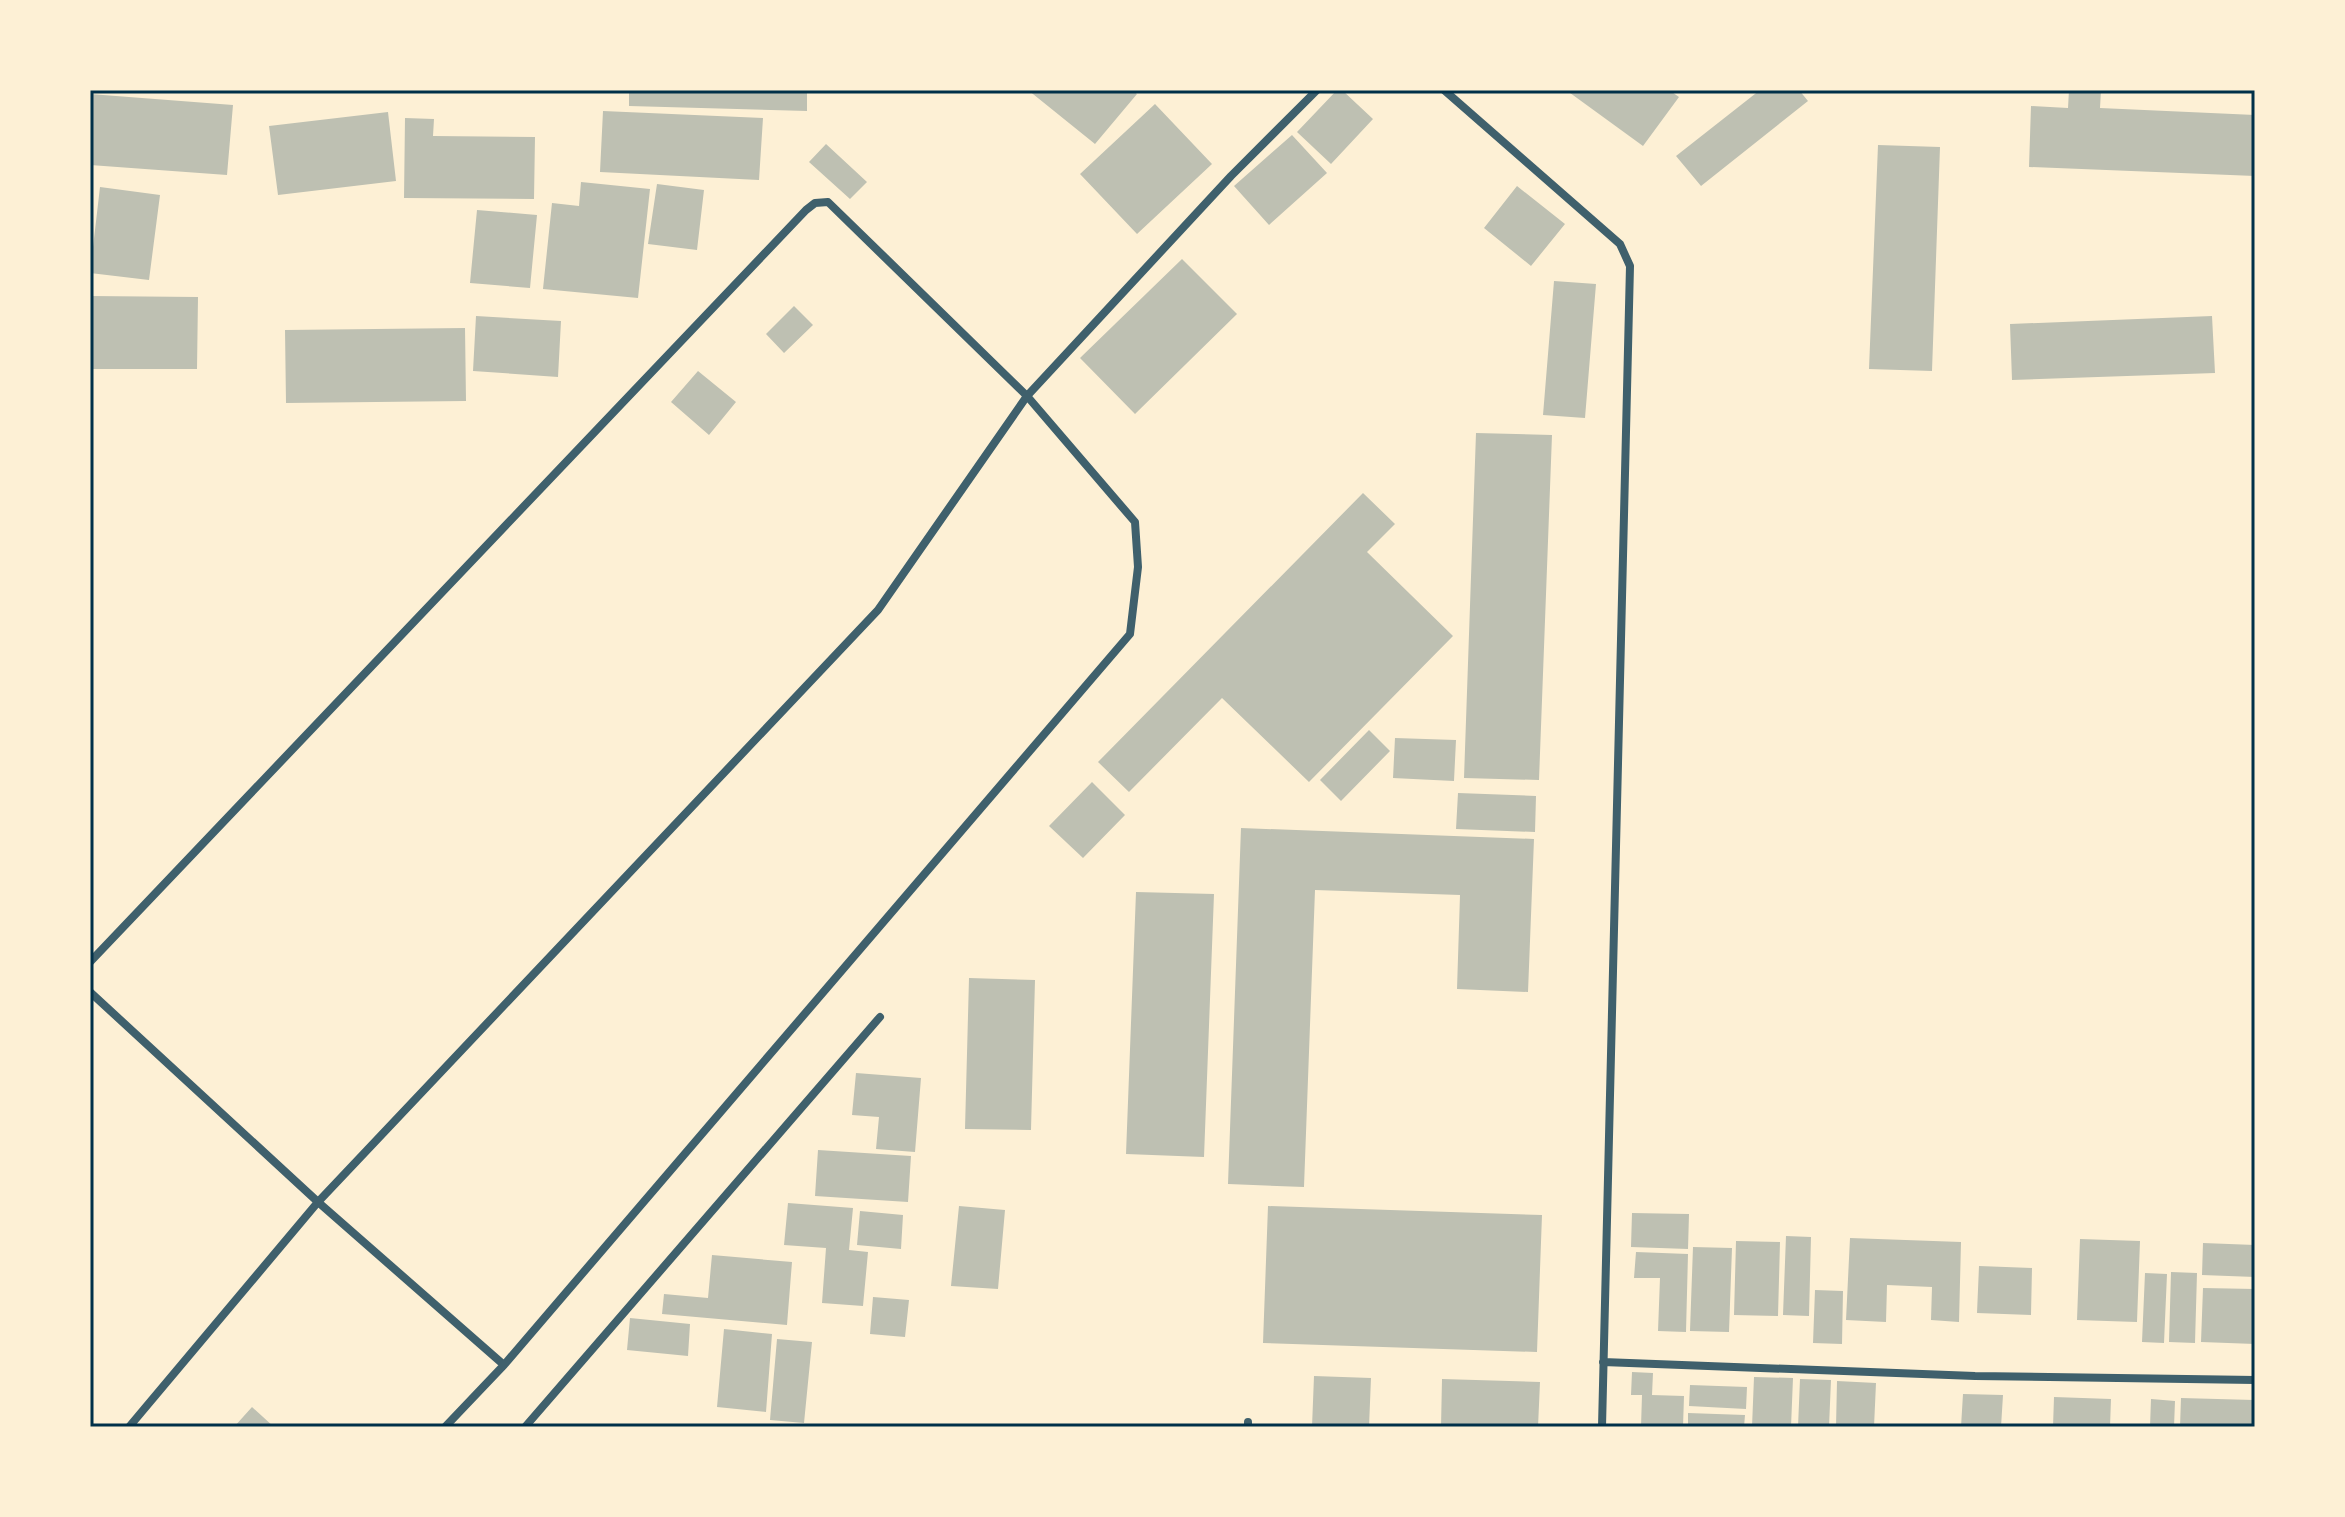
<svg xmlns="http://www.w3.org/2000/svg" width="2345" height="1517" font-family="Figtree,sans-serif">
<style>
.building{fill:#bec0b2}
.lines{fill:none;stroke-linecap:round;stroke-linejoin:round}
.minor{stroke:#3f606c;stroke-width:8}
.neatline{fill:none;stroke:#003049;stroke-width:3}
</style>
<rect width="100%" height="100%" fill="#fdf0d5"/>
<path class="building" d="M629,90h178v21l-178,-5z
M1028,90h104l5,4 -42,50z
M1337,90h5l31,29 -42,45 -34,-32z
M1566,90h103l10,7 -36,49z
M1760,90h39l9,11 -107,85 -25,-30z
M2069,90h32l-1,18 155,7v61l-226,-9 2,-61 37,2z
M90,94l143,11 -6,70 -137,-10z
M1155,104l57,60 -75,70 -57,-60z
M603,111l160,7 -4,62 -159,-8z
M388,112l8,69 -118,14 -9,-69z
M405,118l29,1 -1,17 102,1 -1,62 -130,-1z
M1292,135l35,38 -58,52 -35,-39z
M826,144l41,38 -17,17 -41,-37z
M1878,145l62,2 -8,224 -63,-2z
M581,182l69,7 -12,109 -95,-9 9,-86 27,3z
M657,184l47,6 -7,60 -49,-6z
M1517,186l48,38 -34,42 -47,-38z
M100,187l60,8 -11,85 -59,-7z
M477,210l60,5 -7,73 -60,-5z
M1182,259l55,55 -102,100 -55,-56z
M1554,281l42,3 -11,134 -42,-3z
M90,296l108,1 -1,72h-107z
M794,306l19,19 -29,28 -18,-19z
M476,316l85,5 -3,56 -85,-6z
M2212,316l3,57 -203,7 -2,-56z
M465,328l1,73 -180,2 -1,-73z
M698,371l38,31 -27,33 -38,-33z
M1476,433l76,2 -13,345 -75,-2z
M1363,493l32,31 -28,28 86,84 -144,146 -87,-84 -93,94 -31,-30z
M1369,730l21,21 -49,50 -21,-21z
M1395,738l61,2 -2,41 -61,-3z
M1092,782l33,33 -42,43 -34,-32z
M1458,793l78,3 -1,36 -79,-3z
M1241,828l293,11 -6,153 -71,-3 3,-94 -145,-5 -11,297 -76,-3z
M1136,892l78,2 -10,263 -78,-3z
M969,978l66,2 -4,150 -66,-1z
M856,1073l65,5 -6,74 -39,-3 3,-32 -27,-2z
M818,1150l93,6 -3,46 -93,-6z
M788,1203l65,5 -4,42 19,2 -5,54 -41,-3 4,-55 -42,-3z
M959,1206l46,4 -7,79 -47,-3z
M1268,1206l274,9 -5,137 -274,-9z
M860,1211l43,4 -2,34 -44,-4z
M1632,1213l57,1 -1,35 -57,-2z
M1786,1236l25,1 -2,79 -26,-1z
M1850,1238l111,4 -2,80 -28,-2 1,-33 -45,-2 -1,37 -40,-2z
M2080,1239l60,2 -3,81 -60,-2z
M1736,1241l44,1 -2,74 -44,-1z
M2203,1243l52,2v32l-53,-2z
M1693,1247l39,1 -3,84 -39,-1z
M1636,1252l52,2 -2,78 -28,-1 2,-53h-26z
M712,1255l80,7 -5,63 -125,-11 2,-20 44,4z
M1979,1266l53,2 -1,47 -54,-2z
M2171,1272l26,1 -2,70 -26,-1z
M2145,1273l22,1 -3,69 -22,-1z
M2203,1288l52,1v55l-54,-2z
M1815,1290l28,1 -1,53 -29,-1z
M873,1297l36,3 -4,37 -35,-3z
M630,1318l60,6 -2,32 -61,-6z
M724,1329l48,5 -6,78 -49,-5z
M777,1339l35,3 -8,81 -34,-3z
M1632,1372l21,1 -1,22 32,1 -1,31h-42l1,-32h-11z
M1314,1376l57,2 -2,49h-57z
M1754,1377l39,1 -2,49h-39z
M1442,1379l98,3 -2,45h-97z
M1800,1379l31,1 -2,47h-31z
M1837,1381l39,2 -2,44h-38z
M1690,1385l57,2 -1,22 -57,-3z
M1963,1394l40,1 -2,32h-40z
M2054,1397l57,2 -1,28h-57z
M2181,1398l73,2 -1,27h-73z
M2151,1399l24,2 -1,26h-24z
M252,1407l22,20h-40z
M1688,1413l57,2 -1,12h-56z"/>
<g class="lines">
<path class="minor" d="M1444,90l176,154 10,22 -28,1161
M90,962l716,-752 9,-7 13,-1 199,194 108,126 3,45 -8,67 -626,731
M90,992l228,210 -189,225
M1603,1362l372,14 280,4
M445,1427l59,-62 -186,-163 560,-592 149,-214 204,-220 86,-86
M525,1427l355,-410
M1248,1427v-5"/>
</g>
<rect width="2345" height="1517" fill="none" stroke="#fdf0d5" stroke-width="184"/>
<rect x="92" y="92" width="2161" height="1333" class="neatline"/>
</svg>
